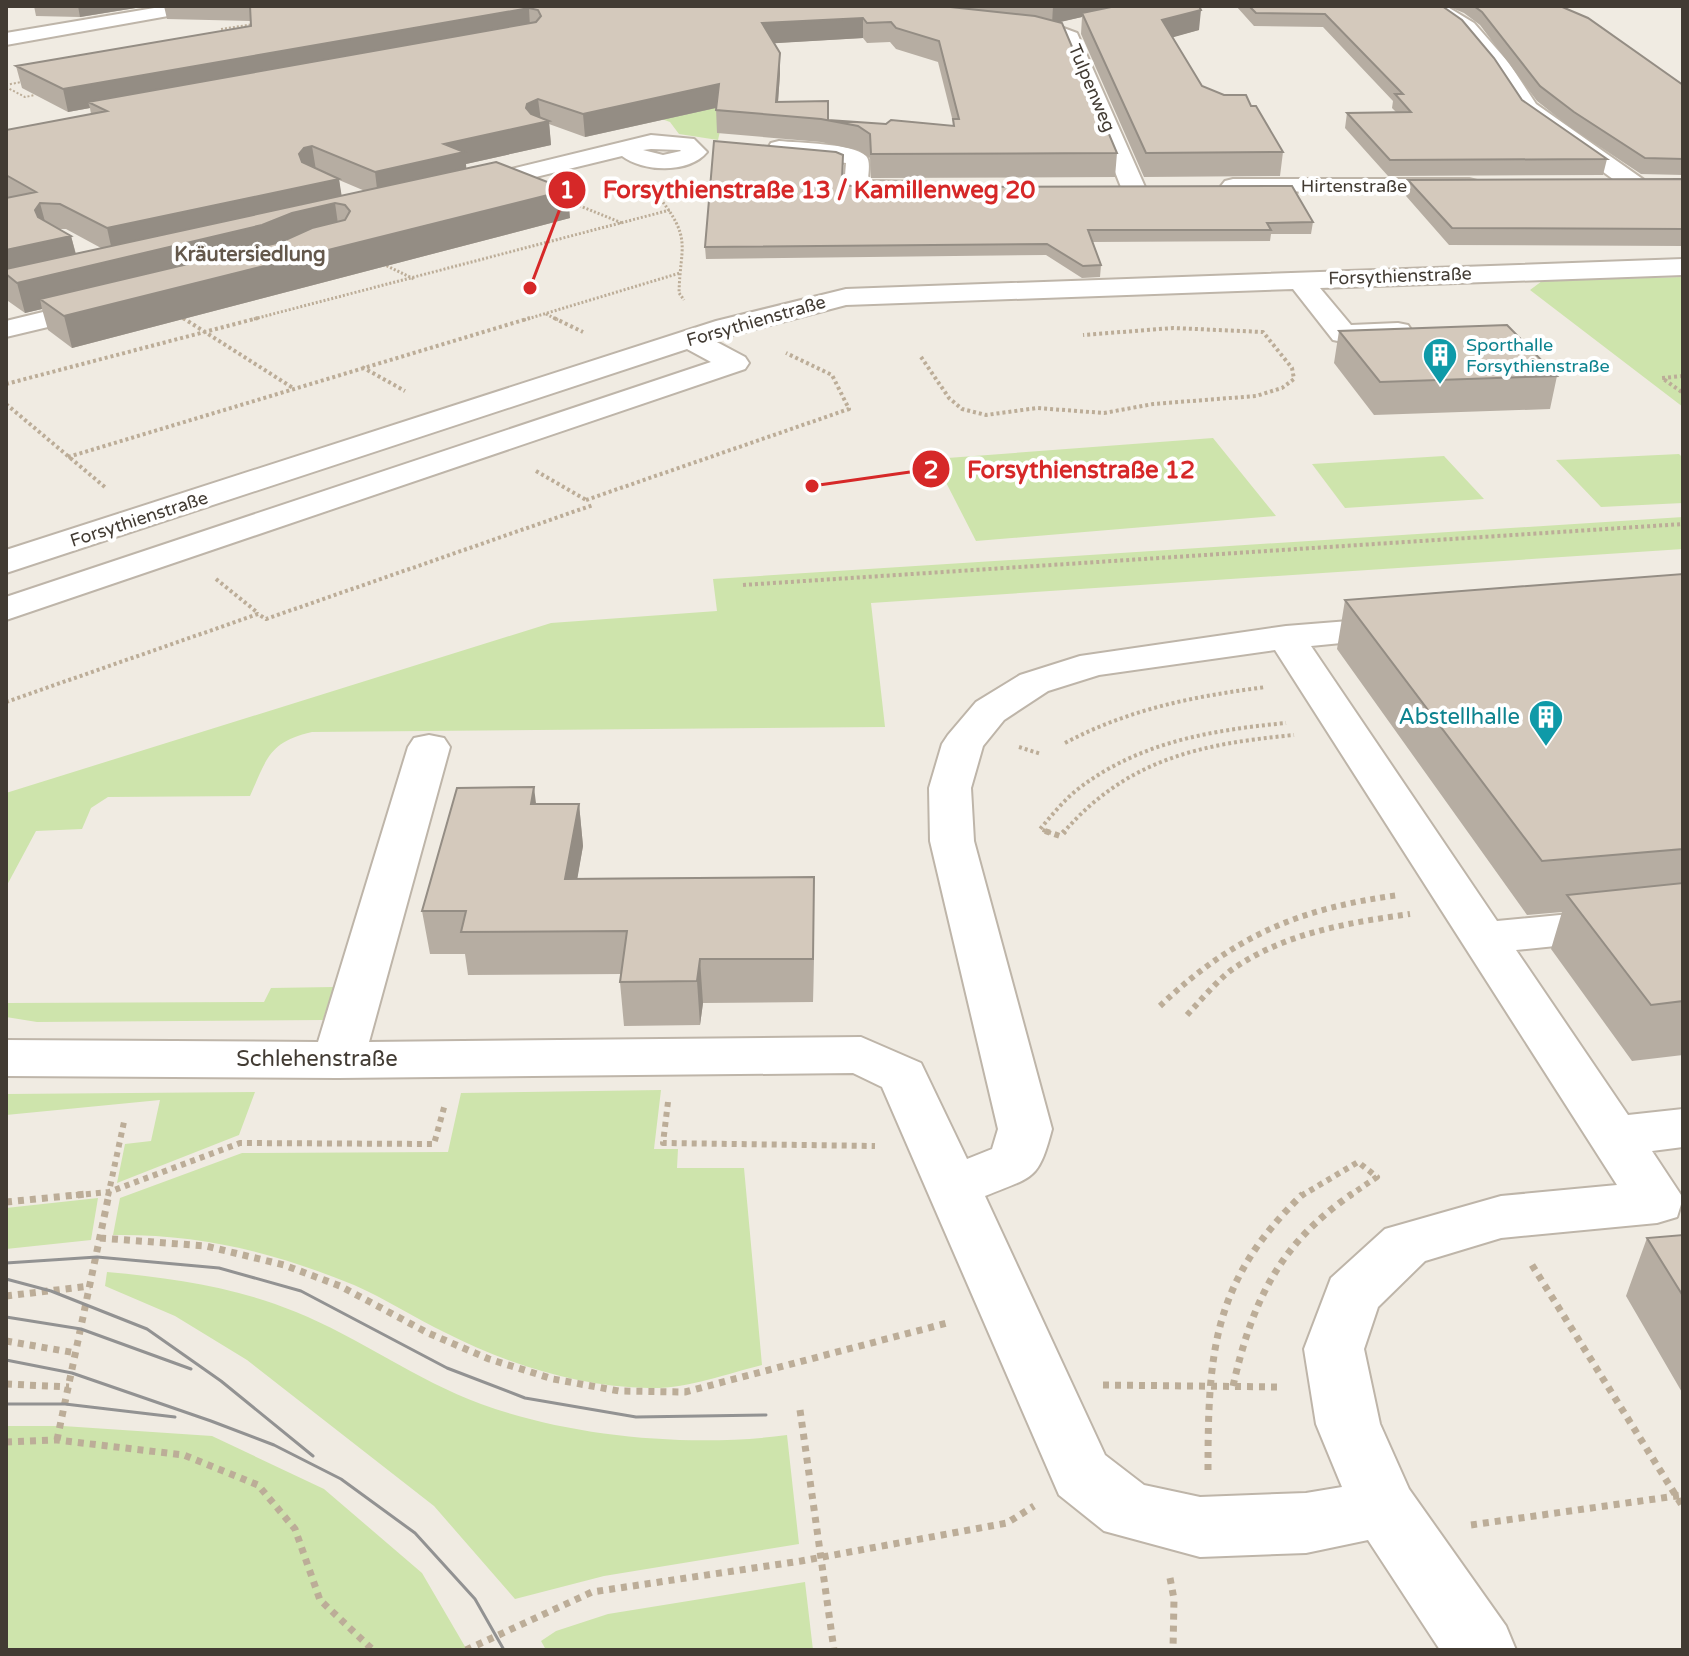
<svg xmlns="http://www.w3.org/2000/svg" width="1689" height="1656" font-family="'Varela Round',sans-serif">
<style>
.green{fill:#cee4ac}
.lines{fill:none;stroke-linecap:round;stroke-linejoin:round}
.minor-casing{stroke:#beb5a9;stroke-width:4}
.path-far4{stroke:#bcad98;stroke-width:2;stroke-dasharray:2 2;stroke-linecap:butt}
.path-far3{stroke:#bcad98;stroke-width:3;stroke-dasharray:2 2;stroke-linecap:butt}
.path-far2{stroke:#bcad98;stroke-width:4;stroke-dasharray:3 3;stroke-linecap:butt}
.path-far1{stroke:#bcad98;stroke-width:6;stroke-dasharray:5 5;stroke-linecap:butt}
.path{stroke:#bcad98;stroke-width:7;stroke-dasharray:6 6;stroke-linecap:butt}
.minor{fill:#fff;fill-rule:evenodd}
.tram{stroke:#929292;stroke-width:3}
.wall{fill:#b6ada2;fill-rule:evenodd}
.shaded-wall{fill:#948d84}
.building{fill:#d4c9bc;stroke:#948d84;stroke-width:2;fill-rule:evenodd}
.labels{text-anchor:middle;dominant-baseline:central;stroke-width:8;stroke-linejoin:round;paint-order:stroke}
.far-street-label{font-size:18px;fill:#423b33;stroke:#fff}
.far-culture-label{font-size:18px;fill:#0d838f;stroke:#fff;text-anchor:start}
.far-neighbourhood-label{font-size:20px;font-weight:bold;fill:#64584b;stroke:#fff}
.culture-label{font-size:22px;fill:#0d838f;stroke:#fff;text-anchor:end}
.street-label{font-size:22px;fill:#423b33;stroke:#fff}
.leader{fill:none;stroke:#d62828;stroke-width:3}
.callout-dot{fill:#d62828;stroke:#fff;stroke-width:3}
.mark-label{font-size:24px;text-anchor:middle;font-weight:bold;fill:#fff}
.callout-label{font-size:24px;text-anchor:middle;font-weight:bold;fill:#d62828;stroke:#fff;stroke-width:8;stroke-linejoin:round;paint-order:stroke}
</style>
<rect width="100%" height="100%" fill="#f0ebe2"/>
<path class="green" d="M733,75l-15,65 -39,-6 -9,-12 -91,-33z
M1683,277v130l-153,-117 12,-9z
M1213,438l63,78 -300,25 -42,-82z
M1679,454l4,4v45l-82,4 -45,-47z
M1444,456l40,43 -139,9 -33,-44z
M1683,517v32l-812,54 14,124 -573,5c-43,10 -45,26 -62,64l-142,1 -17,11 -9,21 -46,2 -30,56v-94l545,-170 166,-12 -4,-32z
M334,987l-11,33 -286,2 -31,-5v-14l258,-1 7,-14z
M661,1090l-7,59h24l-1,19h67l18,197c-36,9 -75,24 -113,23 -69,-1 -142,-24 -203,-55 -31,-15 -60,-34 -92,-48 -81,-33 -153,-51 -241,-50l7,-37 122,-45 206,-1 13,-59z
M255,1092l-16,43 -122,48 8,-39 26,-3 9,-41 -154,15v-21z
M98,1198l-7,42 -85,9v-41z
M107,1272c66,6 128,15 189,40 64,26 120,68 185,92 90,33 211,44 306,31l12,109 -195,32 -89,23 -81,-93 -187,-146 -72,-44 -70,-30z
M6,1426h57l149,10 112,53 98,84 45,77h-461z
M805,1582l8,68h-267l-5,-9 15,-10 52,-17z"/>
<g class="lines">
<g class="minor-casing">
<path id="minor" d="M166,6h39l-9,5 -190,34v-12z
M1425,6h21l28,17 35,40 27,41 108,76 4,5 -4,5h-16l-107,-78 -27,-42 -32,-39z
M1009,20l49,6 19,7 68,154 -4,5h-16l-4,-5 -58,-147 -9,-4 -51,-7 -3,-4 3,-4z
M651,135l43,4 13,13c-18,22 -64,20 -85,4l-156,38 -8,-2 -4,-5 4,-5zM651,149l29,1 1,1 -18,4 -20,-5z
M779,141c19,2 74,2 87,15 5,5 2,18 2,25l57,1 4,5 -4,5 -8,2 -69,-1 -4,-5 2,-25 -75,-10 -3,-5 3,-5z
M1233,179h236l8,2 4,5 -4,5 -8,2 -244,-2 -4,-5 4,-5z
M1683,259v16l-363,13 31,37 47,-2 10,2 4,6 -4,6c-22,5 -53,8 -75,3l-40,-51 -447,16 -133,35 32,17 4,6 -4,6 -739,251v-23l705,-235 -24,-13 -681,224v-23l710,-229 130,-32z
M105,297l10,2 3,6 -3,6 -109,26v-16z
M1399,617l13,3 6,8 -6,8 -101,10 186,275 186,-18v30l-167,17 112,165 55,-6v38l-31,4 31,47 -6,19 -20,6 -156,15 -76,23 -47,46 -14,42 16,75 29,65 97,137 10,24h-76l-72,-110 -62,13 -106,4 -96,-26 -45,-36 -177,-408 -29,-14 -515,5 -332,-2v-36l312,2 90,-295 6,-9 15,-3 15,3 6,9 -81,295 492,-5 60,26 46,96 25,-10 6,-20 -68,-288 -1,-53 13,-44 6,-9 28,-33 44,-27 60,-19 206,-30zM1275,650l342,535 -116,11 -116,33 -54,49 -27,71 12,75 26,63 -36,6 -106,4 -56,-12 -39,-30 -120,-259c48,-20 53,-14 67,-67l-78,-288 -3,-53 12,-42 21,-26 44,-29 51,-16z"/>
</g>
<path class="path-far4" d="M221,29l33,-5
M6,85l20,-4
M6,87l19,10 10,-2"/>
<path class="path-far3" d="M658,196c35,43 22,50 21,97l5,7
M568,201l54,22
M383,264l31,15
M546,314l12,6
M180,316l6,4
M250,320l420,-110
M524,320l156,-47"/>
<path class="path-far2" d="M183,318l110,70
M554,318l29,14
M921,357l28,41 13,11 24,6 51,-7 67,5 49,-9 103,-8 26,-8 12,-9 -2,-11 -29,-36 -90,-4 -90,7
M362,367l43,24
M1683,376l-21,2 21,15
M6,384l252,-66
M6,404l100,84
M68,457l462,-139
M536,471l50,29
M586,500l263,-91 -17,-34 -46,-22
M216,579l42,34
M743,585l940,-61
M6,702l252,-88 8,5 327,-114
M1065,743c64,-34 130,-47 201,-56
M1019,747l22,7
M1051,833l-11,-4c12,-14 24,-29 38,-40 61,-47 134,-59 208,-66
M1063,833c64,-74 137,-89 231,-98"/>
<path class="path-far1" d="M1045,831l15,5 5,-5
M1160,1006c73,-70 140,-98 239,-111
M1187,1015c14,-15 27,-31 43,-44 53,-38 117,-48 180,-57
M668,1102l-5,41 212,3
M66,1196l43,-4 131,-49 194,1 11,-40
M108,1196l16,-74
M1301,1196l57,-34 19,15 -28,19"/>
<path class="path" d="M6,1202l81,-8
M100,1238l106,8 78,19 56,21 88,47 61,26 64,20 66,12 66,1 266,-70
M1532,1265l151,242
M6,1296l84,-10
M6,1341l70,12
M6,1384l63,3
M1103,1385l178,2
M1233,1386c19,-84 46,-142 119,-192
M800,1410l34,240
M57,1440l52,-246
M6,1442l51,-2 127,15 74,30 37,44 25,71 53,50
M1208,1470c0,-118 5,-190 95,-276
M1471,1525l212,-30
M1170,1578l4,21 -1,51
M466,1650l126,-58 209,-31 206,-38 27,-17"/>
<use href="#minor" class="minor"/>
<path class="tram" d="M6,1263l91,-6 122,11 82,23 146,77 78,30 111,19 130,-2
M6,1279l45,12 96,38 74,52 92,75
M6,1317l75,12 110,40
M6,1360l66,13 139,48 63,24 67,34 74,54 60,66 29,51
M6,1404h59l110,13"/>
</g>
<path class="wall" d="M34,6h114l-68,11 -44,-1z
M164,6h1035v24l-27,7 30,49 49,20 32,46 -3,24 -136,1 -63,-143 1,-17 -23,5 58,131 -2,24 -244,1 -1,-20 -12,-8 -37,-8 -104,-9 -1,-25 -131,29 -36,-13 2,21 -85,19v5l104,49 -498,130 -24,-18 -6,-21 -17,4 -17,-12 -2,-10v-93h2l-2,-2v-66l85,-16 -1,-6 -22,4 -46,-24 -6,-22 235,-40v-5l-84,-2zM863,38l4,5 23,-1 6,7 42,13 15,60v4l-67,-2 -58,-4 -50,-18 2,-28v-21l-6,-10zM339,180l26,11 -24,5zM59,229h7l35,19 -25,6 -5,-18z
M1236,6h206l80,94 85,59 -4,16 -215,1 -43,-48 2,-15 49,-1 -4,-4 1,-7 -70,-74 -69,-1z
M1447,6h113l123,79v90l-42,-1 -71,-47 -33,-26 -57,-76 -16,-12z
M1683,179v67l-234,-1 -43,-49 2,-16z
M847,185l9,2 457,35 -2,12h-40l-1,7 -178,1 9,23 -1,12 -18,1 -36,-23 -340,4 -1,-12z
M1339,331l218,45 -7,33 -176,6 -40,-52z
M1683,574v481l-51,6 -81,-112 11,-37 -35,3 -190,-266 8,-49z
M536,804h43l4,42 -6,32 237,-1 -1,125 -110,1 -3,22 -76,1 -4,-44 1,-8 -153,1 -3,-21h-35l-8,-43z
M1683,1235v159l-57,-98 21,-58z"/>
<path class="shaded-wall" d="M78,6h70l-68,11z
M1053,6h77l-48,7v4l-30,7z
M529,8l1,20 -442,74 2,6 -22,4 -5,-23z
M1201,10l-2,20 -39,11 2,-21z
M863,18v20l-101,6v-21z
M780,53v21l-3,41 -1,-13z
M719,84l1,23 -135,30 -2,-23z
M538,99l3,22h8l2,24 -85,19 1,13 -89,20 -3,-25 69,-28 82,-36 1,-4z
M312,146l4,24 -13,8 -4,-24 5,-6z
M339,179l4,25 -8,-1 4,28 -299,68 2,10 -17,4 -8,-30 96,-28 -6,-27z
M568,190l2,28 -498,130 -8,-32z
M40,203l7,26 -6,6 -6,-25z
M71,236l7,27 -72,11v-24z
M534,787l5,41 -8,-24z
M579,804l4,42 -13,75 -5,-42z
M814,877v43l-1,82v-43z
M700,959l3,44 -3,22 -3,-44z"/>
<path class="building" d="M250,6h691l94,10 27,7 55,130 -246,1 -1,-20 -12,-8 -37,-7 -105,-9 3,-26 -136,30 -45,-15 -11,5 -1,4 5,6 18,7 -105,23 20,8 -89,20 -63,-26 -8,2 -5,6 3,8 37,17 -232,49 -47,-24 -20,-1 -5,7 3,7 33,19 -65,14v-52l30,-6 -30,-17v-45l101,-19 -19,-9 448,-80 5,-6 -3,-6 -9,-2 -466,81 -47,-23 235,-40zM863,18l4,5 24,-1 5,6 43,13 20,78h-6l1,7 -63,-6 -5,4 -58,-4v-19l-52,1 4,-49 -18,-30z
M1116,6h83l2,4 -39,10 40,66 22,9h22l5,11h5l27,46 -137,1 -64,-140z
M1249,6h193l20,14 32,38 28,42 85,59 -217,1 -43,-47 64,-1 -16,-18h8l-78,-80 -69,-1z
M1474,6h86l28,12 95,67v74l-38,-1 -71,-46 -34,-26 -58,-74z
M714,141l122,11 7,3 -1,24 5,6 9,2 436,-1 21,36 -46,1 4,7h-183l13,35 -18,1 -36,-22 -342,3z
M496,162l72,28 -504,126 -24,-17 241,-57 31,-14 33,-8 5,-9 -5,-6 -10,-2 -43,10 -30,12 -245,58 -11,-9v-5z
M1683,179v50l-231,-1 -44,-48z
M1507,325l50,51 -177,6 -41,-51z
M1683,574v275l-141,12 -197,-261z
M534,787l-3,17h48l-14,75 249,-2 -1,82h-113l-3,22 -77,1 7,-51 -166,1 5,-21h-44l35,-123z
M1683,883v118l-32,4 -84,-110z
M1683,1235v61l-36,-58z"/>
<defs>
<g id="building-pin" transform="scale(1.8)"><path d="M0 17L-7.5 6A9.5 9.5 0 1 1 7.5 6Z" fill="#0f9aa8" stroke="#fff"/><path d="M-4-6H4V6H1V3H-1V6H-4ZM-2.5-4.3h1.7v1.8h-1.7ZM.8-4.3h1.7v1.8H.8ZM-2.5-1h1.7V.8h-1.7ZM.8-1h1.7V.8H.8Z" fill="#fff"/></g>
</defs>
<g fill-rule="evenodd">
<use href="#building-pin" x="1440" y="355"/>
<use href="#building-pin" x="1546" y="717"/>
</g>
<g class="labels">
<g class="far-street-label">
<text transform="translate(1092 88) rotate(67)">Tulpenweg</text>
<text x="1354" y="186">Hirtenstraße</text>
<text transform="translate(1400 276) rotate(-2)">Forsythienstraße</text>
<text transform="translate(756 321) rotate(-16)">Forsythienstraße</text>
<text transform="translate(139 519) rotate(-18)">Forsythienstraße</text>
</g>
<g class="far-culture-label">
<text x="1466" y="345">Sporthalle<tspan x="1466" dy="21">Forsythienstraße</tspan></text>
</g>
<g class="far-neighbourhood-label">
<text x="250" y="255">Kräutersiedlung</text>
</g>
<g class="culture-label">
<text x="1520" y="717">Abstellhalle</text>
</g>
<g class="street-label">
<text x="317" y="1059">Schlehenstraße</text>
</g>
</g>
<path class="leader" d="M530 288L567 190M812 486L931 469"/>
<g class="callout-dot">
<circle cx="530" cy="288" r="8"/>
<circle cx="812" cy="486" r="8"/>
<circle cx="567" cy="190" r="20"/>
<circle cx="931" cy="469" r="20"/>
</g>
<g class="mark-label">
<text x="567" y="198">1</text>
<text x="931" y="478">2</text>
</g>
<g class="callout-label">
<text x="819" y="198">Forsythienstraße 13 / Kamillenweg 20</text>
<text x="1081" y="478">Forsythienstraße 12</text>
</g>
<rect width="1689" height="1656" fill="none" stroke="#423b33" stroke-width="16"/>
</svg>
